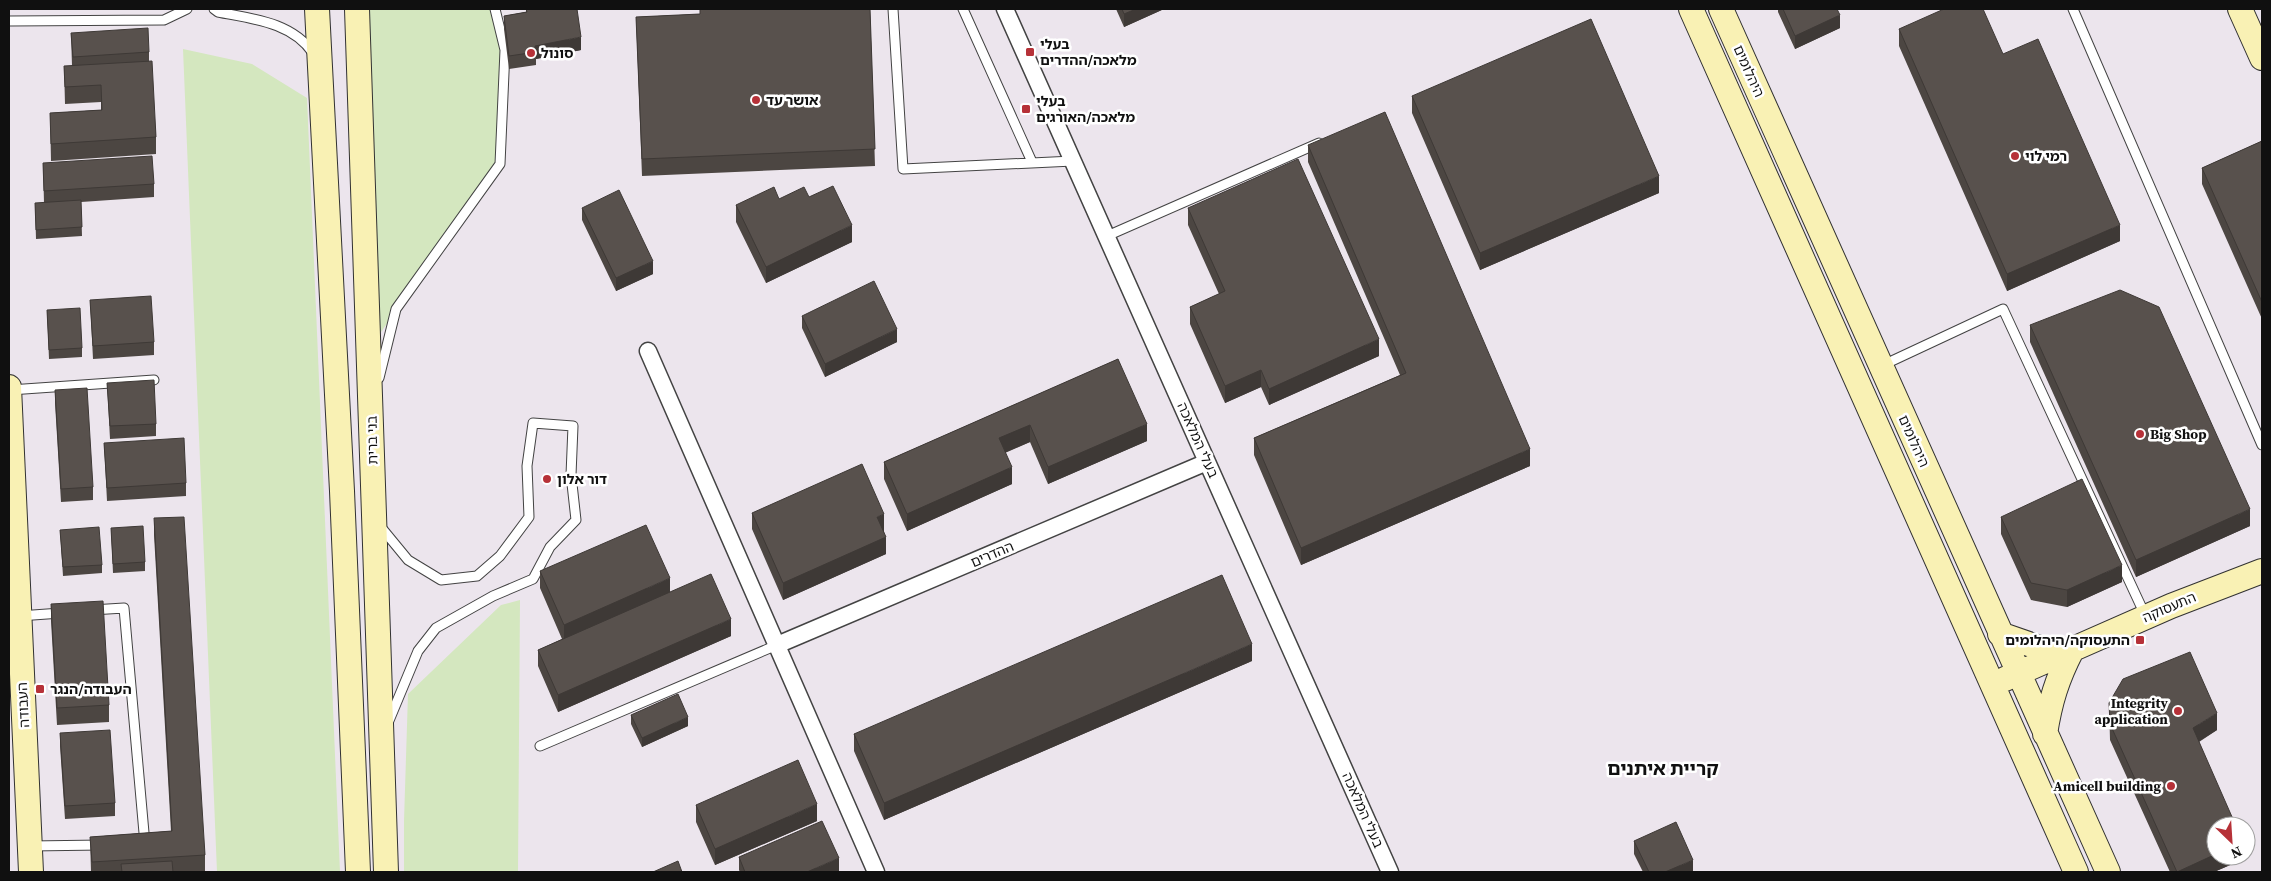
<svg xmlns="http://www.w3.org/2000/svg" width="2271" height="881" font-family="'Source Serif 4','Noto Sans Hebrew',serif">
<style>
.industrial{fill:#ece5ed;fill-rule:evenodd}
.green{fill:#d4e7bf}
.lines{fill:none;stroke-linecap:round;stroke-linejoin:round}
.lane-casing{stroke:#434343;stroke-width:11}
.street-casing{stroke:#434343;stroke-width:19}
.secondary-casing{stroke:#323232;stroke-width:26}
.lane{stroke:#fff;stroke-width:9}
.street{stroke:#fff;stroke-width:16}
.secondary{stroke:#f9f1b4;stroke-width:24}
.wall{fill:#4c4642}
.shaded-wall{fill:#3e3936}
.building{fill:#58514d;stroke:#3e3936}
.poi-dot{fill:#b63138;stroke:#fff;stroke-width:2}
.labels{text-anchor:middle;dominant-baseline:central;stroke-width:5;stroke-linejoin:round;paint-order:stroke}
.poi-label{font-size:14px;font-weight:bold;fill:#101010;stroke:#fff;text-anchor:start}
.street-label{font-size:14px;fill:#101010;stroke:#fff}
.district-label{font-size:19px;font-weight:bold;fill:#101010;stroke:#fff}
</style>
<rect width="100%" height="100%" fill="#fefcf3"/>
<path class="industrial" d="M9,9h2253v863h-2253zM2216,826h30v30h-30z"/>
<path class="green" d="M357,9h138l10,41 -5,114 -131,185z
M183,49l69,15 55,34 33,774h-123z
M520,600l-2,272h-114v-51l4,-127 93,-89z"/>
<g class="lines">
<g class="lane-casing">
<path id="lane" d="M214,9l4,3c35,7 74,10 95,41
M893,9l10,160 170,-8
M963,9l69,153
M2073,9l189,436
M9,21l155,-1 23,-11
M1107,236l212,-93
M1881,366l122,-57 143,308
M379,378l17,-69 104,-145 5,-114 -10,-41
M10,390l144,-10
M380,526l28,34 33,20 36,-4 23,-20 29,-39 -2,-51 6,-43 40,3 -2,49 5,45 -26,27 -17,32 -40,17 -57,32 -18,23 -30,72
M92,610l32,-2 21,236
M19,616l42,-3
M540,746l237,-101
M30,846l72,-1"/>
</g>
<g class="street-casing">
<path id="street" d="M1005,9l385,863
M648,351l228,521
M777,645l430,-183"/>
</g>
<g class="secondary-casing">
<path id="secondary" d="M317,9l25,482 16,381
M357,9l29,863
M1691,9l385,863
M1721,9l387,863
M2240,9l22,49
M9,387l22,485
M2000,634l43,15 27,1
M2005,679l166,-73 91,-35
M2045,734c5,-32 12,-55 27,-84"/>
</g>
<use href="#lane" class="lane"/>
<use href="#street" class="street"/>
<use href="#secondary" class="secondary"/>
</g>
<path class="wall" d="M526,9l55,41 -45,9v6l-27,4 -5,-40v-13l22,-4z
M700,9h170l5,157 -233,10 -6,-159 64,-3z
M1116,9h48l-40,18z
M1778,9h59l3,19 -45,21 -17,-37z
M1899,29l104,25 117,187 -113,50 -108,-245z
M71,33l78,19v9l7,76v17l-105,7 -1,-48 51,-3v-8l-36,2 -1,-38h8z
M1412,96l247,97 -179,77 -68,-157z
M2262,141v178l-60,-135v-16z
M1308,145l222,321 -229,99 -47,-110v-17l146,-63 -92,-213z
M43,163l111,21v13l-73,5 1,34 -46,3 -1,-36h9z
M809,197l43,45 -86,41 -30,-61v-17l43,-6z
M582,208l71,66 -37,17 -34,-71z
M1188,208l191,148 -110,49 -8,-18 -36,16 -35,-79v-17l29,-13 -31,-69z
M90,300l64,42v13l-61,4z
M47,310l35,38v9l-33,2z
M802,316l95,26 -72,35 -23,-49z
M2030,325l220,201 -114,51 -106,-235z
M1118,359l29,82 -99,43 -18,-42 -25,11 7,31 -105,47 -23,-52v-17z
M107,383l49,41v12l-46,3z
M55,390l38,97v13l-32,2 -6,-99z
M104,443l82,40v13l-79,5z
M752,513l132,18 2,23 -103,46 -31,-71z
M2001,517l121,65 -55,25 -36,-7 -30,-66z
M154,518l51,337v17h-114l-1,-35 81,-6 -17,-296z
M111,528l34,34v9l-32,2z
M60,530l42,35v8l-39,3z
M540,571l130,21 61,44 -173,76 -20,-46v-16l24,-11 -22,-51z
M51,604l58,101v17l-52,3 -6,-104z
M1252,661l-368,159 -30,-69v-17z
M2109,703l108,27 -18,12 45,114v3l-30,13h-44l-60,-132z
M631,715l57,11 -46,21 -11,-23z
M60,733l55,70v13l-50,3 -5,-73z
M696,805l121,16 -102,44 -19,-43z
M1634,841l59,31h-50l-9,-18z
M739,857l100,14 -3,1h-96l-1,-2z"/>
<path class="shaded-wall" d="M1136,9h28l-40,18v-13z
M1840,15v13l-45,21v-13z
M581,37v13l-45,9 -1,-13z
M1659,176v17l-179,77v-17z
M852,225v17l-86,41v-16z
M2120,225v16l-113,50v-17z
M653,261v13l-37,17v-13z
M897,329v13l-72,35v-13z
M1379,339v17l-110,49v-16z
M1261,370v17l-36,16v-17z
M1147,424v17l-99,43v-17z
M1030,425v17l-31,13v-17z
M1530,449v17l-229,99v-17z
M1012,467v17l-105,47v-17z
M2250,509v17l-114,51v-17z
M884,514v17l-7,3v-17z
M886,537v17l-103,46v-17z
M2122,565v17l-55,25v-17z
M670,578v17l-106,46v-16z
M731,619v17l-173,76v-17z
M1252,644v17l-368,159v-17z
M2217,713v17l-24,15v-17z
M688,717v9l-46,21v-9z
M817,804v17l-102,44v-16z
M2216,854v2h28v3l-30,13h-37z
M839,858v13l-3,1h-29z
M1693,860v12h-28z"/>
<path class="building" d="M526,9h51l4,28 -46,9 1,6 -27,4 -5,-40 23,-4z
M700,9h170l5,140 -233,10 -6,-142 64,-3z
M1122,9h14l-12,5z
M1783,9h54l3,6 -45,21z
M1944,9h39l20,45 35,-15 82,186 -113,49 -108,-245z
M1591,19l68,157 -179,77 -68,-157z
M148,28l1,24 -76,5 -2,-24z
M152,61l4,76 -105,7 -1,-31 52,-3 -1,-25 -36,2 -1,-21z
M1385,112l145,337 -229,99 -47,-110 152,-65 -98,-228z
M2262,141v161l-60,-134z
M152,156l2,28 -110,7 -1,-28z
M1298,159l81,180 -110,50 -8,-19 -36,16 -35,-79 35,-16 -37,-83z
M833,186l19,39 -86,42 -30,-62 38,-18 5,12 25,-12 5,10z
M619,190l34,71 -37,17 -34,-70z
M81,200l1,27 -46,3 -1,-27z
M874,281l23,48 -72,35 -23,-48z
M2120,290l39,17 91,202 -114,51 -106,-235z
M151,296l3,46 -61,4 -3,-46z
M80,308l2,40 -33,2 -2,-40z
M1118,359l29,65 -99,43 -18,-42 -31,13 13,29 -105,47 -23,-52z
M154,380l2,44 -46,2 -3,-43z
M87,388l6,99 -32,2 -6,-99z
M184,438l2,45 -79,5 -3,-45z
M862,464l22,50 -7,3 9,20 -103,46 -31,-70z
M2082,479l40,86 -55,25 -36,-7 -30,-66z
M184,517l21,338 -113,7 -2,-25 82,-6 -18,-313z
M646,525l24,53 -106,47 -24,-54z
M143,526l2,36 -32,2 -2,-36z
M99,527l3,38 -39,2 -3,-37z
M711,574l20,45 -173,76 -20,-45z
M1222,575l30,69 -368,159 -30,-69z
M103,601l6,104 -52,3 -6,-104z
M2190,652l27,61 -24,15 43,98h-20v28l-39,18 -67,-148 -1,-21 14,-24z
M678,694l10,23 -46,21 -11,-23z
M110,730l5,73 -50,3 -5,-73z
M798,760l19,44 -102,45 -19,-44z
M822,821l17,37 -32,14h-62l-6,-15z
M1676,822l17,38 -28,12h-16l-15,-31z
M172,861l1,11h-51l-1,-8z
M678,861l4,11h-29z"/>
<g class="poi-dot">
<rect x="1025" y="47" width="10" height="10" rx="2.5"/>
<circle cx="531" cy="53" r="5"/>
<circle cx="756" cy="100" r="5"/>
<rect x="1021" y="104" width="10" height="10" rx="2.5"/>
<circle cx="2015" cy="156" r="5"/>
<circle cx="2140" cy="434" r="5"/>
<circle cx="547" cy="479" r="5"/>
<rect x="2135" y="635" width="10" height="10" rx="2.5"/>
<rect x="35" y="684" width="10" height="10" rx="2.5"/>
<circle cx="2178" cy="711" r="5"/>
<circle cx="2171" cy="786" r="5"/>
</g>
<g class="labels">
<g class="poi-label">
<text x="1040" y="44">בעלי<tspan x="1040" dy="16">מלאכה/ההדרים</tspan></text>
<text x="541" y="53">סונול</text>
<text x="766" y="100">אושר עד</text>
<text x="1036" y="101">בעלי<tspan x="1036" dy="16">מלאכה/האורגים</tspan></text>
<text x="2025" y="156">רמי לוי</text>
<text x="2150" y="434">Big Shop</text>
<text x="557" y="479">דור אלון</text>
<text x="2130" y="640" text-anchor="end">התעסוקה/היהלומים</text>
<text x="50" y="689">העבודה/הנגר</text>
<text x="2168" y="703" text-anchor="end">Integrity<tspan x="2168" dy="16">application</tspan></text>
<text x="2161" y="786" text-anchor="end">Amicell building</text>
</g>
<g class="street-label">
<text transform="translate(1749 71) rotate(66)">היהלומים</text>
<text transform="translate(372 440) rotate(-91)">בני ברית</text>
<text transform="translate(1198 440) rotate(66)">בעלי המלאכה</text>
<text transform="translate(1914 441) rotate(66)">היהלומים</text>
<text transform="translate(992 554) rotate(-23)">ההדרים</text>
<text transform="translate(2169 607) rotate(-23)">התעסוקה</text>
<text transform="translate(23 705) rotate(-93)">העבודה</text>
<text transform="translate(1363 810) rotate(66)">בעלי המלאכה</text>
</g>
<g class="district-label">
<text x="1663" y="768">קריית איתנים</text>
</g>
</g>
<rect width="2271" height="881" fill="none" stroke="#101010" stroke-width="20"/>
<g transform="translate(2231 841) rotate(155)"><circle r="24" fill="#ffffff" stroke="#9f9f9f"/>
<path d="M0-4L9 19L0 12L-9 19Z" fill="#b63138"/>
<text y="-8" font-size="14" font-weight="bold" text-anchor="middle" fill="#101010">N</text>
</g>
</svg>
